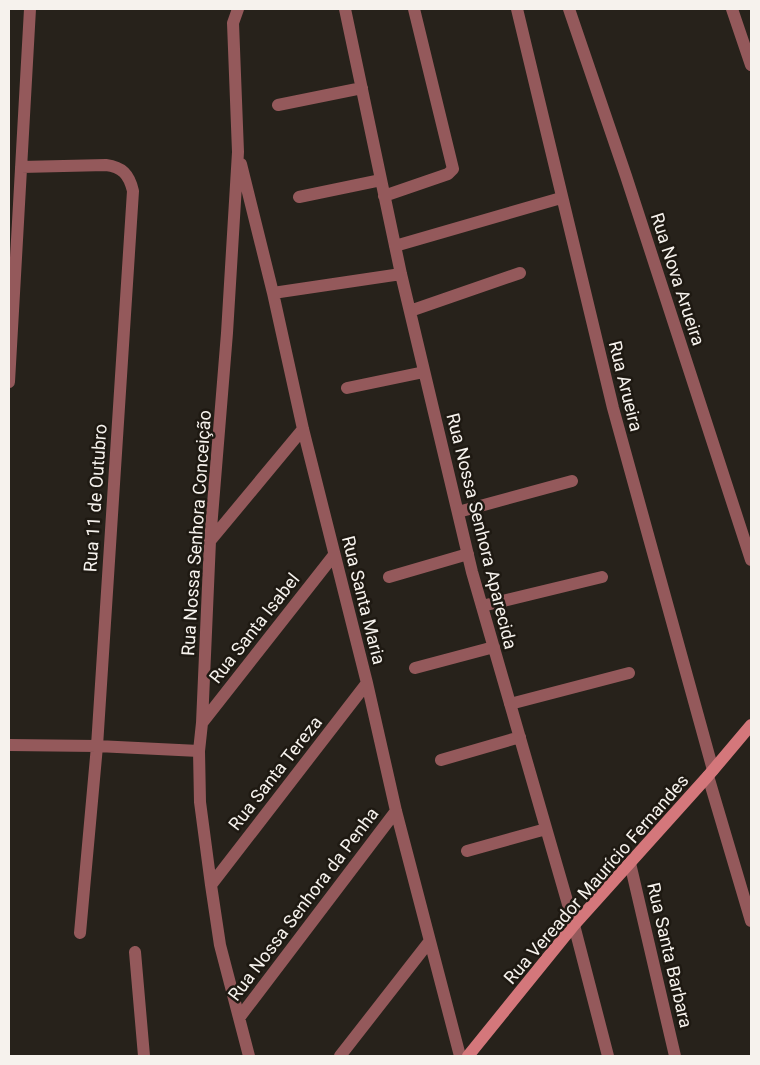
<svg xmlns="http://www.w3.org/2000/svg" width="760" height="1065" font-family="Roboto,sans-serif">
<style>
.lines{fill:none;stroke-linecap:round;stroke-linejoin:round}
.street{stroke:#94595b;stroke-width:12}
.secondary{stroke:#d4777b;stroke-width:12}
.labels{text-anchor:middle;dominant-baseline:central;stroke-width:5;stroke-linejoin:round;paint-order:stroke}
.street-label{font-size:18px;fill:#f6f2ed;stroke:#1e1912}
</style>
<rect width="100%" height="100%" fill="#27221b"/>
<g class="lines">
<path class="street" d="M238,9l-5,14 5,129 -11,181 -17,208 -8,182 -3,28 1,51 11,83 9,60 29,111
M345,9l56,265 71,298 102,353 34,131
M517,9l96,399 100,362
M569,9l57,167 125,384
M732,9l19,56
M278,105l84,-17
M241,164l32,129 30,136 64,254 29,128 64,245
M21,167l85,-2c16,2 23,9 27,26l-36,555 -17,187
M384,196l64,-22 5,-5 -39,-160
M299,197l82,-17
M395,246l166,-48
M273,293l128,-19
M410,311l110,-38
M9,382l21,-373
M347,388l77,-16
M458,512l114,-31
M210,541l93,-112
M389,577l79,-23
M482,606l120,-29
M415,668l79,-21
M510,704l119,-31
M202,723l132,-168
M9,745l88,1 102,5
M441,760l79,-23
M708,776l43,145
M467,851l79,-22
M630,863l45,193
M211,885l156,-202
M135,952l9,104
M239,1018l157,-207
M340,1056l89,-114"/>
<path class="secondary" d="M468,1056l106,-131 134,-149 43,-51"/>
</g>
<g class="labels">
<g class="street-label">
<text transform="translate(678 279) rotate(72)">Rua Nova Arueira</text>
<text transform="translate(626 386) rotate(76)">Rua Arueira</text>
<text transform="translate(95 498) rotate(-86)">Rua 11 de Outubro</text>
<text transform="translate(482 531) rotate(76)">Rua Nossa Senhora Aparecida</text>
<text transform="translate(196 533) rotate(-86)">Rua Nossa Senhora Conceição</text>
<text transform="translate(364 600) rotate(76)">Rua Santa Maria</text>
<text transform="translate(254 628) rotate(-52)">Rua Santa Isabel</text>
<text transform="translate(275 773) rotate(-52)">Rua Santa Tereza</text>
<text transform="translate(596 879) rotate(-49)">Rua Vereador Maurício Fernandes</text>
<text transform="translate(303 904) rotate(-53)">Rua Nossa Senhora da Penha</text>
<text transform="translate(670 955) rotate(77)">Rua Santa Barbara</text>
</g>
</g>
<rect width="760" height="1065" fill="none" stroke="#f6f2ed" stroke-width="20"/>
</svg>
